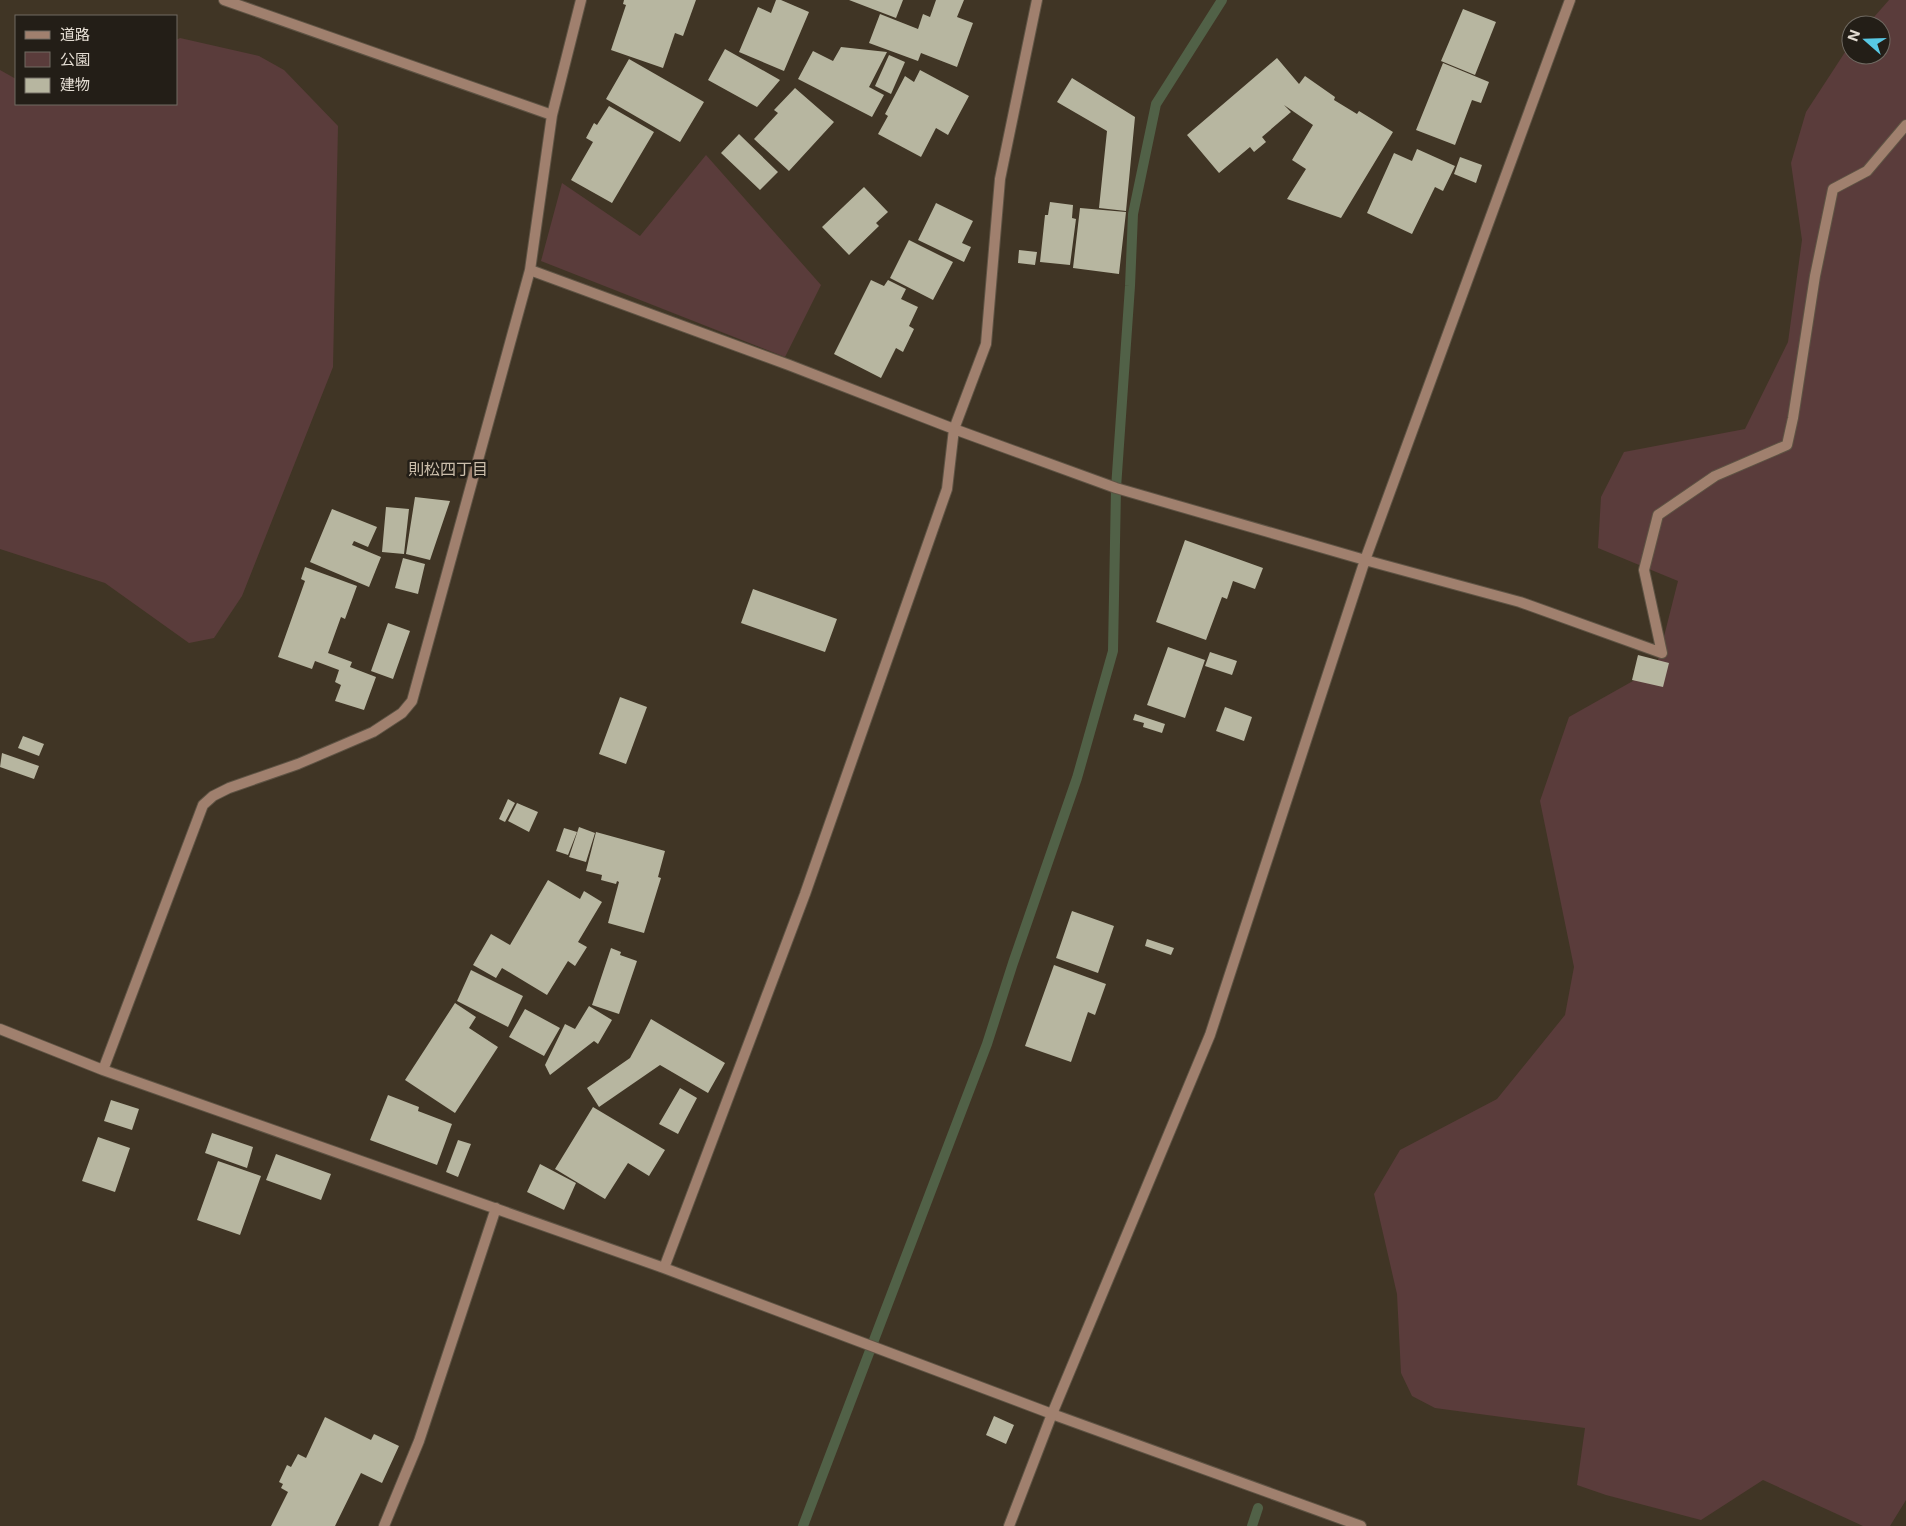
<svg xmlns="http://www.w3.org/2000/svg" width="1906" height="1526" font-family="Inter,'Noto Sans JP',sans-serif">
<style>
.green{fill:#5a3c3b}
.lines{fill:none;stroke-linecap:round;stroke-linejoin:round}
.stream{stroke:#516147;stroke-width:10}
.building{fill:#b7b6a0}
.lane-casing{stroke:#5e5344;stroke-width:12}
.street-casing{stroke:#5e5344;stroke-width:12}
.lane{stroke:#a0806e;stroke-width:10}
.street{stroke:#a0806e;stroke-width:10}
.labels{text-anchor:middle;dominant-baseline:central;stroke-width:5;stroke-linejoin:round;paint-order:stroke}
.neighbourhood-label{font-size:16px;fill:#cbbeab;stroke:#231e17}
</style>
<rect width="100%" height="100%" fill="#403525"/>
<path class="green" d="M1889,0h17v1500l-16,26h-27l-100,-46 -62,40 -95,-25 -29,-10 8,-57 -150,-20 -23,-12 -11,-23 -4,-79 -23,-100 26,-44 97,-51 68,-84 9,-48 -34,-166 29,-84 87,-49 22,-87 -80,-33 3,-51 23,-45 121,-23 43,-87 14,-102 -11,-77 15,-51 45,-69v12h30v-30h-14z
M180,38l79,18 25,14 54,56 -5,241 -91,229 -28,42 -25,5 -84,-60 -105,-34v-479l16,9v25h160v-64z
M706,155l115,130 -36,72 -244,-96 21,-78 78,53z"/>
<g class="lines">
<path class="stream" d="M803,1526l184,-482 26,-81 64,-185 36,-127 3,-163 14,-202 3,-72 23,-110 66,-104
M1252,1526l6,-18"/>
</g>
<path class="building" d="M624,0h72l-13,36 -8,-3 -12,35 -52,-18 15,-45 -3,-1z
M776,0h5l28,12 -25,59 -45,-19 19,-45 13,6z
M849,0h54l-7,18z
M936,0h28l-7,17 16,6 -16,44 -36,-14 -3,8 -49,-18 11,-29 38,15 5,-15 7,3z
M1463,9l33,13 -21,53 -34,-14z
M841,47l46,5 -18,35 15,8 -12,22 -74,-38 15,-28 20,10z
M725,49l55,31 -23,27 -49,-27z
M889,55l16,7 -14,32 -16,-8z
M1277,58l22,26 6,-8 30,21 -1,3 23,14 2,-3 34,21 -52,86 -54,-19 19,-30 -14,-9 21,-35 -29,-20 7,7 -29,25 4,5 -12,10 -4,-5 -31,26 -32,-38z
M629,59l75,43 -24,40 -74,-43z
M1443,63l46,19 -8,21 -9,-3 -17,45 -39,-15z
M920,70l49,26 -21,39 -12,-7 -15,29 -43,-23 10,-18 -3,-2 20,-38 9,6z
M1072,78l63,39 -9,94 -27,-3 8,-77 -50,-29z
M795,88l39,34 -45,49 -35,-32 24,-26 -4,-3z
M609,106l45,26 -42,71 -41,-23 22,-38 -7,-4 8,-15 3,2z
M739,134l39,38 -18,18 -39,-37z
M1417,149l38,17 -12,25 -8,-4 -23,47 -45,-21 27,-60 18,8z
M1460,157l22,8 -6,18 -22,-9z
M864,187l24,25 -12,11 3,3 -30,29 -27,-28z
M1050,202l23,3 -1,13 4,1 -6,46 -30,-3 5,-47h3z
M936,203l37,18 -11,22 9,4 -7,15 -46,-22z
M1080,208l46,4 -7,62 -46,-6z
M909,240l44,22 -20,38 -43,-22z
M1019,250l18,2 -2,13 -17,-2z
M871,280l13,6 4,-6 18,9 -5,10 17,8 -9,19 5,3 -11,23 -7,-4 -15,30 -47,-24z
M415,497l35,4 -20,59 -24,-6z
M386,507l23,2 -5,45 -22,-2z
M332,509l45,18 -9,20 -14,-6 -2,4 29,12 -12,30 -59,-25z
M1185,540l78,28 -8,21 -22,-8 -6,18 -5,-2 -16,43 -50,-18z
M403,558l22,6 -7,30 -23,-6z
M305,567l52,19 -12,33 -4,-2 -13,36 24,9 -2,5 26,10 -12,33 -29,-9 6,-16 -6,-3 4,-12 -24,-9 -3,8 -34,-12 27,-76 -4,-2z
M753,589l84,30 -12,33 -84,-29z
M388,623l22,8 -17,48 -22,-8z
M1168,647l37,13 -20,58 -38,-13z
M1210,652l27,9 -5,14 -27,-9z
M1638,655l31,8 -6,24 -31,-7z
M620,697l27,10 -21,57 -27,-10z
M1225,707l27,10 -8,24 -28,-10z
M1135,714l30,10 -3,9 -19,-6 1,-4 -11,-3z
M23,736l21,8 -5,12 -21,-8z
M2,753l37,13 -5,13 -34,-12z
M508,799l7,4 -10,19 -6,-3z
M517,803l21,9 -9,20 -21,-11z
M579,827l16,6 -9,29 -17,-5z
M564,828l13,4 -9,23 -12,-4z
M596,832l69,19 -7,26 3,1 -17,55 -36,-10 11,-41 -2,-1 -1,3 -15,-4 1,-5 -16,-4z
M548,880l32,19 4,-8 18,11 -24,40 9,5 -12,19 -7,-5 -21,34 -45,-27 -6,10 -23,-13 18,-31 19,11z
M1072,911l42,15 -16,47 -42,-15z
M1147,939l27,9 -3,7 -26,-9z
M611,948l10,4 -1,3 17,6 -18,53 -27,-9z
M1054,965l52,19 -11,31 -7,-3 -17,50 -46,-16z
M471,970l52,26 -15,31 -51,-26z
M455,1003l21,14 -7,11 29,19 -43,66 -50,-33z
M589,1006l23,14 -14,24 -4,-3 -44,34 -5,-10 20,-41 10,5z
M525,1009l35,19 -16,28 -35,-19z
M651,1019l74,44 -17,30 -48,-28 -61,42 -12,-19 43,-30z
M680,1088l17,10 -19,36 -19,-10z
M388,1095l31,12 -1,4 34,13 -15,41 -67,-25z
M111,1100l28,9 -7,21 -28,-9z
M593,1107l72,43 -16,26 -21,-13 -23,36 -50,-30z
M212,1133l41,14 -6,21 -42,-15z
M98,1137l32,11 -15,44 -33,-11z
M458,1140l13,4 -13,33 -12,-5z
M276,1154l55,20 -10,26 -55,-20z
M218,1161l43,15 -21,59 -43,-15z
M540,1164l36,19 -12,27 -37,-18z
M994,1416l20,9 -8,19 -20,-9z
M325,1417l46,23 3,-6 25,12 -17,37 -21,-10 -26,53h-64l17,-34 -7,-4 2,-4 -4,-2 8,-17 4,2 7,-13 8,4z"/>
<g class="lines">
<g class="lane-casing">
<path id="lane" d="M1052,1414l309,112"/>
</g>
<g class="street-casing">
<path id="street" d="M224,0l328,115
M530,270l259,95 165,64 162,59 249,72 155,42 142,51 -18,-83 14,-55 57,-39 72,-31 6,-27 22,-142 18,-87 34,-18 39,-46
M0,1029l103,41 561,198 388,146
M103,1070l100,-265 10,-9 16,-8 69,-24 75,-32 29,-19 10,-12 118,-431 22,-155 29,-115
M664,1268l141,-374 142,-405 7,-60 32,-85 14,-165 37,-179
M384,1526l35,-85 77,-233
M1009,1526l43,-112 158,-379 155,-475 205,-560"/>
</g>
<use href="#lane" class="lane"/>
<use href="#street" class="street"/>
</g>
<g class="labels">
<g class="neighbourhood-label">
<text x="448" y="469">則松四丁目</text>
</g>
</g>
<rect x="15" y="15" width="162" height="90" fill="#231e17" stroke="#706a62"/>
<rect x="25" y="31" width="25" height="8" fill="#a0806e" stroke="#706a62"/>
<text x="60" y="40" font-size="15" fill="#e4ddd3">道路</text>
<rect x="25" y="52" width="25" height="15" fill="#5a3c3b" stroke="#706a62"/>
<text x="60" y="65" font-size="15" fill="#e4ddd3">公園</text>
<rect x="25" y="78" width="25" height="15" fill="#b7b6a0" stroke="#706a62"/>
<text x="60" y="90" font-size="15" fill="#e4ddd3">建物</text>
<g transform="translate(1866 40) rotate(290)"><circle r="24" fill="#231e17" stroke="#706a62"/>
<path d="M0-4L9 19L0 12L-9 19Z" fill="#58c8e4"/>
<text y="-8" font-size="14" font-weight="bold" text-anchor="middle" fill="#e4ddd3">N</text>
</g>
</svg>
